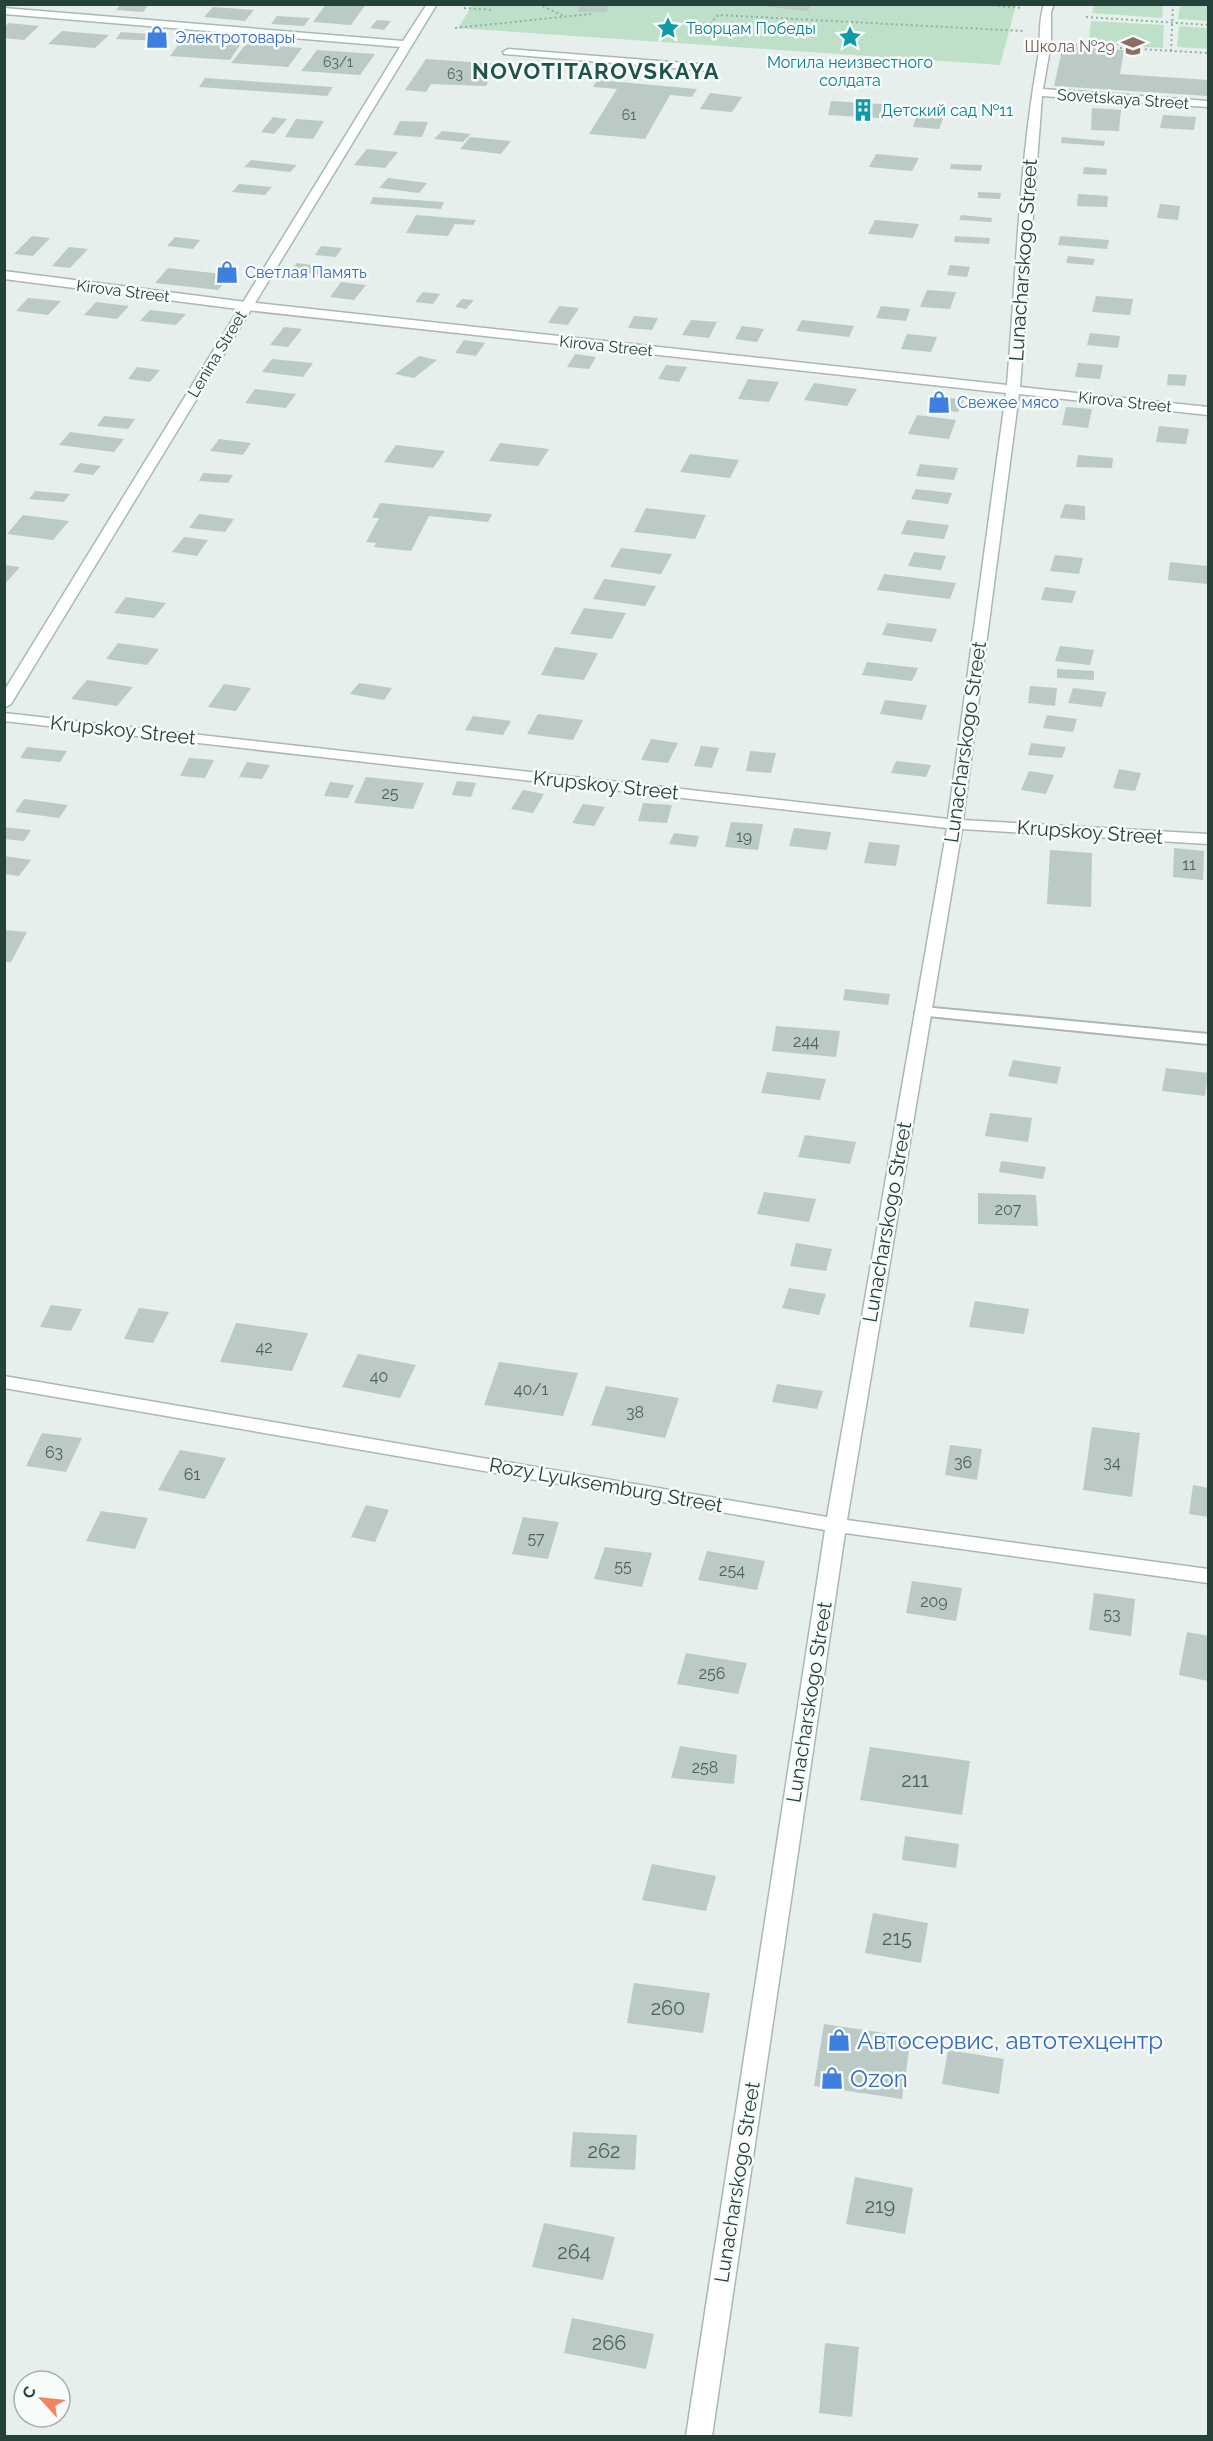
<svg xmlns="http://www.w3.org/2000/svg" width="1213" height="2441" font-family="Raleway,sans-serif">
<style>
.green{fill:#bfe0c8}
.building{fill:#bbcac4}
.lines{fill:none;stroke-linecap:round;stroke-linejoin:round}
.lane-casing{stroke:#a8b8b2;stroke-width:4}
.street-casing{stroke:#a8b8b2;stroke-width:3}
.secondary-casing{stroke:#a4bbb3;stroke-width:3}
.path{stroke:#86b3a5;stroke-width:2;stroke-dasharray:2 3;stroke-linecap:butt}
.lane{fill:#fff;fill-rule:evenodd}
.street{fill:#fff;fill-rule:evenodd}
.secondary{fill:#fff;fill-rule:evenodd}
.labels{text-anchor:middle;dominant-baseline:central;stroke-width:5;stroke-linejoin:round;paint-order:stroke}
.far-number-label{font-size:14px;fill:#4a645c}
.far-culture-label{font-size:16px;fill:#0d838f;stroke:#f7fbf9;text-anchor:start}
.far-shop-label{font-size:16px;fill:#366cbe;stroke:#f7fbf9;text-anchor:start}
.far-education-label{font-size:16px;fill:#785e54;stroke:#f7fbf9;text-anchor:end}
.far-street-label{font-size:16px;fill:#24423a;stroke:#f7fbf9}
.number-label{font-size:16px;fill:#4a645c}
.street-label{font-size:20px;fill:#24423a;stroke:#f7fbf9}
.near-number-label{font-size:20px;fill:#4a645c}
.far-district-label{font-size:22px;font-weight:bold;letter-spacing:1.5px;fill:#1f5548;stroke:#f7fbf9}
.near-shop-label{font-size:24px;fill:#366cbe;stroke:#f7fbf9;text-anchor:start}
</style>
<rect width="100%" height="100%" fill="#e6efeb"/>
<path class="green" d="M473,4l543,1 -16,60 -542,-37z
M1094,5v-1l69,1 -1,13 -70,-5z
M1180,5h28v16l-30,-2z
M1091,21l73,4 -1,23 -75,-4z
M1179,26l29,2v21l-31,-2z"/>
<path class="building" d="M121,4h28l-6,8 -27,-2z
M326,4h40l-15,21 -38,-3z
M579,4h29l-1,8h-29z
M741,4h62l8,1 -3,6z
M213,7l41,3 -9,11 -41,-4z
M277,16l33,2 -6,8 -33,-2z
M377,20l14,1 -7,9 -14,-2z
M9,23l30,3 -15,14 -20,-2v-11z
M62,31l47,4 -14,13 -47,-4z
M121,32l44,3 -5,6 -44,-2z
M181,41l33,3 26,1 -10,15 -60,-4z
M246,44l56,4 -14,19 -57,-4z
M1063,46l61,4 -4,24 88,6v16l-154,-10z
M317,50l58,4 -15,21 -59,-4z
M426,59l73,5 -13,22 -55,-2 -5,8 -21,-2z
M205,78l128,9 -6,9 -128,-9z
M597,80l100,9 -5,8 -22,-2 -25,44 -56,-5 28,-45 -24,-2z
M710,93l32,4 -10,15 -32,-3z
M831,101l67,4 -3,14 -67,-4z
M1092,108l29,2 -2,21 -28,-1z
M917,114l27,2 -5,13 -26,-2z
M1163,115l33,2 -2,13 -34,-2z
M273,117l14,2 -13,15 -13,-2z
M296,119l28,2 -11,18 -28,-2z
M400,121l28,1 -6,15 -29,-2z
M442,131l29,3 -8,8 -29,-3z
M470,137l41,4 -10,13 -41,-5z
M1062,137l43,4 -1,5 -43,-3z
M367,149l31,3 -13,16 -31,-3z
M876,154l43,4 -7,13 -43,-4z
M251,160l46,5 -7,7 -46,-5z
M951,164l31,1 -1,6 -31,-2z
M1084,167l23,2 -1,6 -23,-1z
M388,178l39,5 -8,10 -40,-5z
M239,184l33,3 -7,8 -33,-3z
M978,192l23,1 -1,6 -22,-1z
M1078,194l30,2 -1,11 -30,-1z
M373,197l71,5 -3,7 -71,-5z
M1160,204l20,2 -2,14 -21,-2z
M416,215l60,5 -3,5 -18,-1 -7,12 -42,-3z
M961,215l31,3 -1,4 -32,-2z
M875,220l44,4 -6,14 -45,-4z
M32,236l18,2 -17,18 -19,-2z
M955,236l35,2 -1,6 -35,-2z
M1060,236l49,4 -2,9 -49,-4z
M175,237l25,3 -7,9 -26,-3z
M321,246l21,2 -6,9 -21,-2z
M69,247l19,2 -18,19 -18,-2z
M1068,256l27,3 -2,6 -27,-2z
M297,263l36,5 -7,8 -36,-5z
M950,265l20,2 -3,10 -20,-2z
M168,268l63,7 -13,15 -63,-7z
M341,282l25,3 -12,15 -24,-3z
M927,290l29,2 -6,17 -30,-2z
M423,292l17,2 -7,10 -18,-2z
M1096,296l37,3 -3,16 -38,-3z
M28,298l33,3 -13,14 -32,-4z
M462,299l12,1 -8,9 -11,-2z
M96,302l33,4 -12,13 -33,-4z
M559,306l20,2 -11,17 -20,-2z
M881,306l29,3 -4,12 -30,-3z
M150,310l36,4 -10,11 -36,-4z
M634,316l24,2 -6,12 -24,-2z
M691,320l26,2 -8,16 -27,-3z
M802,320l52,6 -5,11 -53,-6z
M742,326l22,3 -7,13 -22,-3z
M284,327l18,2 -14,18 -18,-2z
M1090,333l30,3 -2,12 -31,-3z
M907,334l30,3 -6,15 -30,-3z
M464,340l21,3 -9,13 -21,-3z
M575,354l21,3 -7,12 -22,-2z
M419,356l18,4 -23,18 -19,-4z
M272,359l41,4 -10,14 -41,-5z
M1078,363l25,2 -3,14 -25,-2z
M666,365l21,2 -8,15 -21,-3z
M137,367l23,3 -10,12 -22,-3z
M1168,374l19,1 -2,11 -18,-1z
M748,379l31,3 -10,20 -31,-3z
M814,383l43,6 -10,17 -43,-6z
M255,389l41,5 -10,14 -41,-5z
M938,396l26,4 -6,12 -27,-3z
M1066,407l26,2 -4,19 -26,-3z
M917,415l39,5 -7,19 -41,-5z
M104,416l31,3 -7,10 -31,-3z
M1159,426l30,3 -3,15 -30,-2z
M70,432l54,7 -10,13 -55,-7z
M219,439l32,4 -8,12 -33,-4z
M500,443l49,6 -11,17 -49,-5z
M396,445l49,6 -12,17 -49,-6z
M690,454l49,6 -9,18 -50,-6z
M1078,455l35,3 -1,10 -36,-1z
M80,463l21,3 -8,9 -20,-3z
M920,464l38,4 -4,12 -38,-4z
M203,473l30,2 -5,8 -29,-2z
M916,489l36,4 -4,11 -37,-5z
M35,491l35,3 -6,8 -35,-3z
M380,503l112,11 -4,8 -59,-6 -18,35 -37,-4 2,-4 -10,-1 13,-24h-7z
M1065,504l20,2v14l-25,-2z
M646,508l60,7 -11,24 -61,-7z
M199,514l35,5 -9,13 -36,-4z
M23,515l46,6 -16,19 -46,-6z
M907,520l42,5 -5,14 -43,-5z
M184,537l24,3 -11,16 -25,-4z
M621,548l51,6 -11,20 -51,-7z
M914,552l32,4 -5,14 -33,-4z
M1055,555l28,3 -4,16 -29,-3z
M1170,562l38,4v18l-40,-4z
M4,565l16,2 -16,18z
M884,574l72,9 -6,16 -73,-9z
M604,579l52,7 -11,20 -52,-7z
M1045,587l31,4 -4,12 -31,-3z
M126,597l40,6 -12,15 -40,-5z
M584,608l42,5 -14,26 -42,-5z
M887,623l50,6 -5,13 -50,-7z
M118,643l41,6 -12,16 -41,-6z
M1060,646l34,4 -4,15 -35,-4z
M555,647l43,6 -14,27 -43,-5z
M867,662l51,6 -6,13 -50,-6z
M1057,669l37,2v9l-37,-2z
M87,680l46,7 -16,19 -46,-7z
M359,683l33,5 -8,12 -34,-6z
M224,684l27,4 -15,23 -28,-4z
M1030,686l27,2 -2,18 -27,-3z
M1073,688l33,4 -4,15 -34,-4z
M885,700l42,5 -5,15 -42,-6z
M538,714l45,6 -10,20 -46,-6z
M1047,715l30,4 -4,13 -30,-4z
M473,716l38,5 -8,14 -38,-5z
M651,739l27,4 -10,20 -27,-3z
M1031,743l35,4 -4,11 -34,-3z
M701,746l18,2 -7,20 -18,-2z
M27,747l40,4 -7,11 -40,-4z
M750,751l26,2 -5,20 -25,-2z
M189,758l25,2 -9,18 -25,-2z
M896,761l35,4 -5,12 -35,-4z
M247,762l23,3 -8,14 -23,-2z
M1119,769l22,4 -6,18 -22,-3z
M1029,771l25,4 -8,19 -25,-4z
M366,777l58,6 -11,26 -59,-6z
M457,781l19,2 -5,14 -19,-2z
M330,782l24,3 -6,13 -24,-2z
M523,790l21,4 -11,19 -22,-4z
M24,799l44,6 -9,13 -44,-6z
M643,803l29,2 -5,18 -29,-2z
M583,804l22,3 -11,19 -22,-3z
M731,822l32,2 -5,26 -33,-3z
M4,827l27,3 -7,11 -20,-2z
M794,828l37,4 -4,18 -38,-4z
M674,833l25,3 -3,11 -27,-3z
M869,842l31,3 -4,21 -32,-3z
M1174,848l30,3 -1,29 -30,-3z
M1050,850l42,3 -1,54 -44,-3z
M4,856l27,4 -12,16 -15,-2z
M4,930l23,2 -16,30h-7z
M845,989l45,5 -2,11 -45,-5z
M776,1026l64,5 -4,26 -64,-6z
M1013,1060l48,7 -4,17 -49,-8z
M1166,1068l42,5 -3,23 -43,-5z
M767,1072l59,7 -6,21 -59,-7z
M990,1113l42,5 -4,24 -43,-6z
M805,1135l51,7 -6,22 -52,-7z
M1001,1161l45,6 -3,12 -44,-7z
M764,1192l52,7 -7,23 -52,-8z
M978,1193l58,2 2,31 -60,-2z
M796,1243l36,6 -6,22 -36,-5z
M789,1288l37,6 -7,21 -37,-7z
M975,1301l54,8 -5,25 -55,-7z
M51,1305l31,4 -11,22 -31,-4z
M139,1308l30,4 -16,31 -29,-4z
M236,1323l72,10 -16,38 -72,-9z
M358,1354l58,11 -16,33 -58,-11z
M499,1362l79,11 -15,43 -79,-11z
M777,1384l46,7 -6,18 -45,-7z
M606,1386l73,12 -14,40 -74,-13z
M1092,1427l48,6 -8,64 -49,-7z
M42,1433l40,5 -16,34 -40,-6z
M950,1445l32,4 -5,31 -32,-5z
M180,1450l46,8 -21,41 -47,-9z
M1193,1485l15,3v29l-19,-3z
M366,1505l23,5 -14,32 -24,-5z
M101,1511l47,7 -13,31 -49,-8z
M523,1517l36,5 -11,37 -36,-5z
M605,1547l47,6 -10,34 -48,-8z
M707,1551l58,10 -8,29 -59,-10z
M912,1581l50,7 -6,33 -50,-8z
M1094,1593l41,6 -4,37 -42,-6z
M1187,1632l21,4v45l-29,-6z
M686,1653l61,10 -9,31 -61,-10z
M680,1746l57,9 -3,29 -63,-6z
M870,1747l100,14 -8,54 -102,-15z
M905,1836l54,8 -3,24 -54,-8z
M652,1864l64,12 -10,35 -64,-11z
M873,1913l55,10 -7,40 -56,-10z
M634,1983l76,10 -7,40 -76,-10z
M824,2024l87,13 -9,62 -88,-13z
M948,2050l56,9 -5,35 -57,-10z
M573,2132l64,3 -2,35 -65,-3z
M855,2177l58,11 -8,46 -59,-10z
M544,2223l71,14 -12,43 -71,-13z
M572,2318l82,16 -8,35 -82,-16z
M825,2343l34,4 -7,70 -33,-4z"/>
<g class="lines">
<g class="lane-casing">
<path id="lane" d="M923,1007l285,27v10l-290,-29 -3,-3z"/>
</g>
<g class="street-casing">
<path id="street" d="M1044,4h10l-3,8v31l-8,46 165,12v6l-166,-11 -22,291 188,20v8l-189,-21 -56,426 245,14v10l-246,-15 -115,691 361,49v14l-363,-50 -133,903h-26l139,-906 -821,-142v-12l823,141 120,-689 -943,-107v-8l944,106 58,-426 -760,-83 -242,-31v-8l242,31 761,83c9,-108 12,-220 31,-327 3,-17 0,-37 6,-54z
M508,49l201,16 5,3 -5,3 -205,-17 -1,-2z"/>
</g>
<g class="secondary-casing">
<path id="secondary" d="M427,4h10l-426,700 -7,4v-17l396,-644 -396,-33v-6l399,33z"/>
</g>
<path class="path" d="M538,4l28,13
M978,4l44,4
M464,8l30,2
M1086,17l122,8
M710,24l8,-9 305,16
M455,28l136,-14
M1070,45l138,8
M1171,51l2,-47"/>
<use href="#lane" class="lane"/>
<use href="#street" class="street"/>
<use href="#secondary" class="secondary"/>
</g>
<defs>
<g id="sight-bare" transform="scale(1.8)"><path d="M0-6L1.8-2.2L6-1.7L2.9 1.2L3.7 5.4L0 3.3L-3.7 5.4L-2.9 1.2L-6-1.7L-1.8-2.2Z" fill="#0f9aa8" stroke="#f7fbf9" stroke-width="2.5" paint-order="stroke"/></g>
<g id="shop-bare" transform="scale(1.8)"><path d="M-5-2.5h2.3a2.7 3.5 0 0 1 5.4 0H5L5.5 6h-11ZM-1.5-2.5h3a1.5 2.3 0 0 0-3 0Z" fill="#3f7fe0" stroke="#f7fbf9" stroke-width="2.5" paint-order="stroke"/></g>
<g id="school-bare" transform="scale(1.8)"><path d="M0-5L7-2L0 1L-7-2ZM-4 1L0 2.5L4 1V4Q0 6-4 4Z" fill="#8d6e63" stroke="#f7fbf9" stroke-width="2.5" paint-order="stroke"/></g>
<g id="building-bare" transform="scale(1.8)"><path d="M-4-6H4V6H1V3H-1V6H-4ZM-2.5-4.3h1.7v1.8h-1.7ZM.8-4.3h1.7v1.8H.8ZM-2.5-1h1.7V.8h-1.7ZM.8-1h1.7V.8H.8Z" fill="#0f9aa8" stroke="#f7fbf9" stroke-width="2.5" paint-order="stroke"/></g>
</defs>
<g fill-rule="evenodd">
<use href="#sight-bare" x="668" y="28"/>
<use href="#shop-bare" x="157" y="37"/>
<use href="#sight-bare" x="850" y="37"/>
<use href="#school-bare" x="1133" y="46"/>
<use href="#building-bare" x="863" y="110"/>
<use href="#shop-bare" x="227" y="272"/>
<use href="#shop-bare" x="939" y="402"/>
<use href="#shop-bare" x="839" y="2040"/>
<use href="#shop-bare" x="832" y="2078"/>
</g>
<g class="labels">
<g class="far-number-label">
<text x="338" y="62">63/1</text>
<text x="455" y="74">63</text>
<text x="629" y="115">61</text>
</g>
<g class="far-culture-label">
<text x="686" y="28">Творцам Победы</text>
<text x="850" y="62" text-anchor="middle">Могила неизвестного<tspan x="850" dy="18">солдата</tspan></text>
<text x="881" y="110">Детский сад №11</text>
</g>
<g class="far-shop-label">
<text x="175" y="37">Электротовары</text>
<text x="245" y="272">Светлая Память</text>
<text x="957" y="402">Свежее мясо</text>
</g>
<g class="far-education-label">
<text x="1115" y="46">Школа №29</text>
</g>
<g class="far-street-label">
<text transform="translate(1123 99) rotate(4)">Sovetskaya Street</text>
<text transform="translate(123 291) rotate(7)">Kirova Street</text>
<text transform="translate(606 346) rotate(6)">Kirova Street</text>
<text transform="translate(217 354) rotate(-59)">Lenina Street</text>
<text transform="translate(1125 402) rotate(6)">Kirova Street</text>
</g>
<g class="number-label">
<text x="390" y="793">25</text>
<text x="744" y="836">19</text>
<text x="1189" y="864">11</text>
<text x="806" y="1041">244</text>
<text x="1008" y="1209">207</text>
<text x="264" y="1347">42</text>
<text x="379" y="1376">40</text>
<text x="531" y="1389">40/1</text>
<text x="635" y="1412">38</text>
<text x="54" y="1452">63</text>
<text x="963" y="1462">36</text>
<text x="1112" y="1462">34</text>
<text x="192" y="1474">61</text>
<text x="536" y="1538">57</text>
<text x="623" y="1566">55</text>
<text x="732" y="1570">254</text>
<text x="934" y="1601">209</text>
<text x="1112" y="1614">53</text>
<text x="712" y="1673">256</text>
<text x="705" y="1767">258</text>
</g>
<g class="street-label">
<text transform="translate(1023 260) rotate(-86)">Lunacharskogo Street</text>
<text transform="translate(123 730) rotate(6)">Krupskoy Street</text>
<text transform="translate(965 742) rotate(-82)">Lunacharskogo Street</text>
<text transform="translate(606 785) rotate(6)">Krupskoy Street</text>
<text transform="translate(1090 832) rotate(4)">Krupskoy Street</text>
<text transform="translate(887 1222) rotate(-80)">Lunacharskogo Street</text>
<text transform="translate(606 1485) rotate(10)">Rozy Lyuksemburg Street</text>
<text transform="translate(809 1702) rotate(-81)">Lunacharskogo Street</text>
<text transform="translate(737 2182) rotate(-81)">Lunacharskogo Street</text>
</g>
<g class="near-number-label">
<text x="915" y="1780">211</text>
<text x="897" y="1938">215</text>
<text x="668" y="2008">260</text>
<text x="604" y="2151">262</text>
<text x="880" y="2206">219</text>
<text x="574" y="2252">264</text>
<text x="609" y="2343">266</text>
</g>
<g class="far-district-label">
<text x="596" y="71">NOVOTITAROVSKAYA</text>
</g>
<g class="near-shop-label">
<text x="857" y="2040">Автосервис, автотехцентр</text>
<text x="850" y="2078">Ozon</text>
</g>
</g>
<rect width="1213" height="2441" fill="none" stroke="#24423a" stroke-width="12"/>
<g transform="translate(42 2399) rotate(297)"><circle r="28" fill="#f7fbf9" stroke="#a3b1ad" stroke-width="1.5"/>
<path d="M0-4.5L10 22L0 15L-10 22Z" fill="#f4845f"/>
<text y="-9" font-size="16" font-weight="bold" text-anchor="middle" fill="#24423a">С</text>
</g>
</svg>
